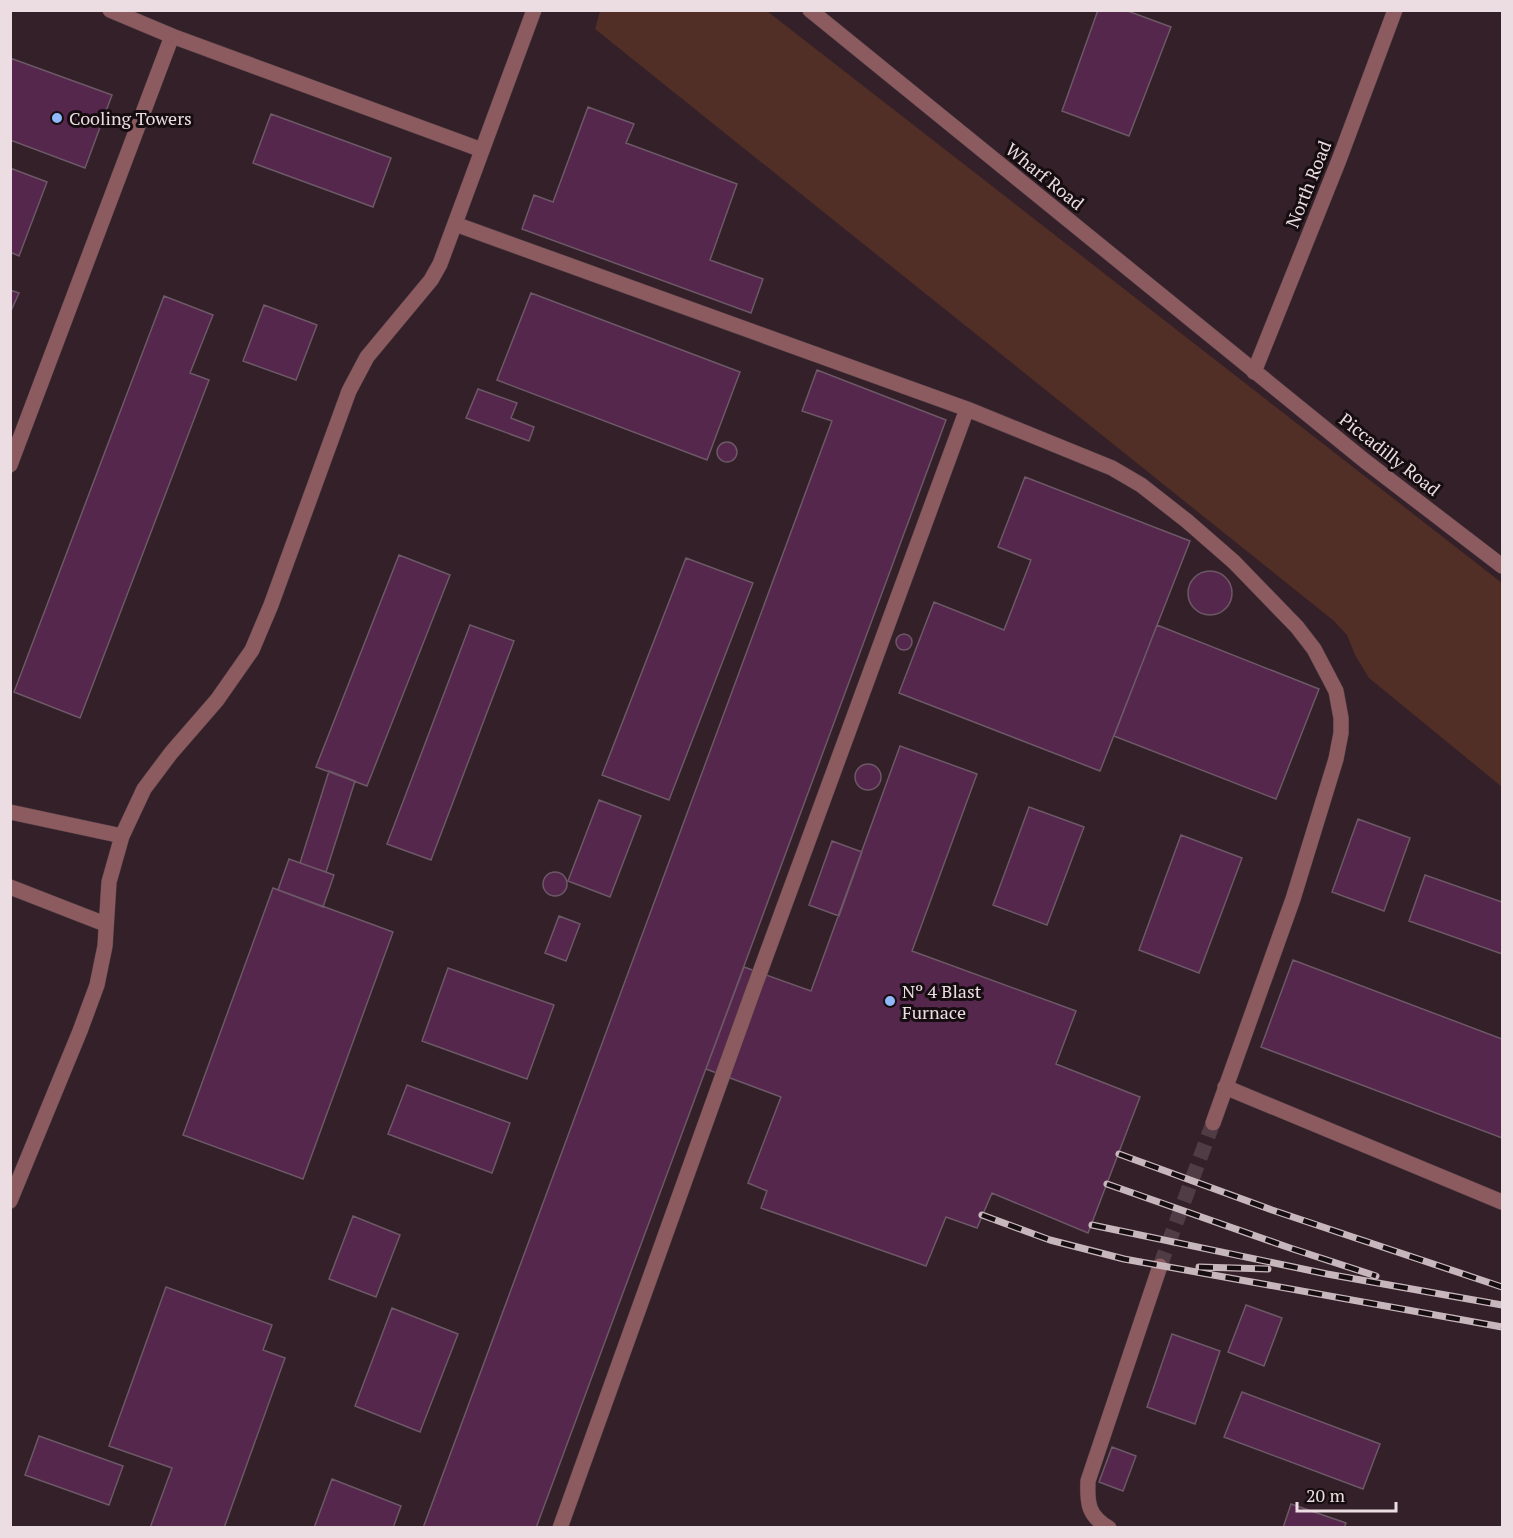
<svg xmlns="http://www.w3.org/2000/svg" width="1513" height="1538" font-family="'PT Serif',serif">
<style>
.green{fill:#512e26}
.building{fill:#55274c;stroke:#6c5866;stroke-width:1.5}
.lines{fill:none;stroke-linecap:round;stroke-linejoin:round}
.minor-tunnel{stroke:#4f3c44;stroke-width:15;stroke-dasharray:15 8;stroke-linecap:butt}
.minor-casing{stroke:#513e46;stroke-width:16}
.minor{stroke:#8c5b5f;stroke-width:15}
.rail-casing{stroke:#c7b7bd;stroke-width:7}
.rail{stroke:#160d10;stroke-width:4.5;stroke-dasharray:14;stroke-linecap:butt}
.poi-dot{fill:#90b8fd;stroke:#160d10;stroke-width:2}
.labels{text-anchor:middle;dominant-baseline:central;stroke-width:6;stroke-linejoin:round;paint-order:stroke}
.poi-label{font-size:18px;fill:#ebdde2;stroke:#160d10;text-anchor:start}
.street-label{font-size:18px;fill:#ebdde2;stroke:#160d10}
</style>
<rect width="100%" height="100%" fill="#342028"/>
<path class="green" d="M600,11h167l735,572v204l-133,-109 -14,-23 -8,-20 -13,-14 -739,-592z"/>
<path class="building" d="M1098,10h27l46,17 -42,109 -67,-25z
M10,58l102,37 -27,73 -75,-28z
M588,107l46,17 -8,19 111,41 -27,76 53,19 -12,34 -229,-84 12,-34 19,7z
M271,114l120,44 -18,49 -120,-44z
M10,168l37,14 -28,74 -9,-4z
M10,290l9,3 -9,20z
M531,293l209,79 -33,88 -210,-80z
M164,296l49,19 -23,58 19,7 -129,338 -66,-26z
M264,305l53,20 -21,55 -53,-19z
M817,370l129,50 -410,1108h-113l409,-1107 -30,-10z
M478,389l39,14 -6,15 23,9 -5,14 -63,-23z
M717 452a10 10 0 1 1 20 0a10 10 0 1 1-20 0Z
M1025,477l165,64 -90,230 -201,-78 35,-91 70,28 27,-70 -33,-13z
M399,555l51,20 -83,211 -51,-19z
M686,558l67,25 -84,217 -67,-25z
M1188 593a22 22 0 1 1 44 0a22 22 0 1 1-44 0Z
M470,625l44,16 -83,219 -44,-16z
M1157,625l162,64 -43,110 -162,-63z
M896 642a8 8 0 1 1 16 0a8 8 0 1 1-16 0Z
M900,746l77,28 -65,177 164,60 -20,53 84,33 -52,136 -96,-40 -15,35 -31,-11 -20,49 -165,-58 6,-17 -19,-8 33,-86 -75,-28 38,-102 67,24z
M855 777a13 13 0 1 1 26 0a13 13 0 1 1-26 0Z
M329,771l26,10 -29,91 -26,-9z
M599,800l42,16 -31,81 -42,-16z
M1029,807l55,20 -37,98 -54,-20z
M1358,819l52,19 -26,73 -52,-19z
M1181,835l61,23 -43,115 -60,-23z
M832,841l30,11 -23,64 -30,-11z
M289,859l45,16 -11,32 -45,-17z
M543 884a12 12 0 1 1 24 0a12 12 0 1 1-24 0Z
M1425,875l77,27v52l-93,-33z
M273,888l120,44 -90,247 -120,-44z
M559,916l21,8 -14,37 -21,-8z
M1293,960l209,79v99l-241,-91z
M448,968l106,37 -27,74 -105,-38z
M407,1085l103,38 -18,50 -104,-39z
M353,1216l47,19 -24,62 -47,-18z
M166,1287l106,38 -9,25 22,8 -61,170h-74l22,-60 -63,-22z
M1246,1305l36,13 -18,48 -36,-14z
M392,1308l66,26 -38,98 -65,-26z
M1172,1334l48,17 -25,73 -48,-17z
M1242,1392l138,52 -17,45 -139,-52z
M39,1436l84,30 -14,39 -84,-30z
M1112,1447l24,9 -13,35 -24,-9z
M332,1479l69,27 -8,22h-79z
M1291,1504l55,19 -2,5h-61z"/>
<g class="lines">
<path class="minor-tunnel" d="M1160,1266l53,-143"/>
<g class="minor-casing">
<path id="minor" d="M810,10l555,451 137,105
M172,36l310,114
M455,224l512,185 145,59 29,17 46,36 47,41 63,65 17,22 22,42 5,27v15l-5,26 -43,140 -80,224
M1254,372l85,-212 56,-150
M10,465l162,-429 -62,-26
M10,812l112,24
M10,887l95,37
M1225,1087l277,115
M10,1201l70,-170 17,-46 8,-39 4,-64 13,-46 22,-47 27,-36 46,-53 35,-50 19,-45 78,-214 18,-34 64,-77 9,-16 94,-254
M560,1528l193,-537 214,-582
M1109,1528c-21,-12 -22,-25 -21,-47l72,-215"/>
</g>
<use href="#minor" class="minor"/>
<g class="rail-casing">
<path id="rail" d="M1119,1154l153,56 230,77
M1107,1184l183,64 86,28
M982,1215l68,25 74,19 378,68
M1092,1225l235,49 175,31
M1199,1267l69,2"/>
</g>
<use href="#rail" class="rail"/>
</g>
<g class="poi-dot">
<circle cx="57" cy="118" r="6"/>
<circle cx="890" cy="1001" r="6"/>
</g>
<g class="labels">
<g class="poi-label">
<text x="69" y="118">Cooling Towers</text>
<text x="902" y="991">Nº 4 Blast<tspan x="902" dy="21">Furnace</tspan></text>
</g>
<g class="street-label">
<text transform="translate(1045 176) rotate(39)">Wharf Road</text>
<text transform="translate(1308 184) rotate(-68)">North Road</text>
<text transform="translate(1390 454) rotate(38)">Piccadilly Road</text>
</g>
</g>
<rect width="1513" height="1538" fill="none" stroke="#ebdde2" stroke-width="24"/>
<path d="M1297 1502v9h99v-9" fill="none" stroke="#ebdde2" stroke-width="3"/>
<text x="1306" y="1502" font-size="18" fill="#ebdde2" stroke="#160d10" stroke-width="4.5" paint-order="stroke">20 m</text>
</svg>
